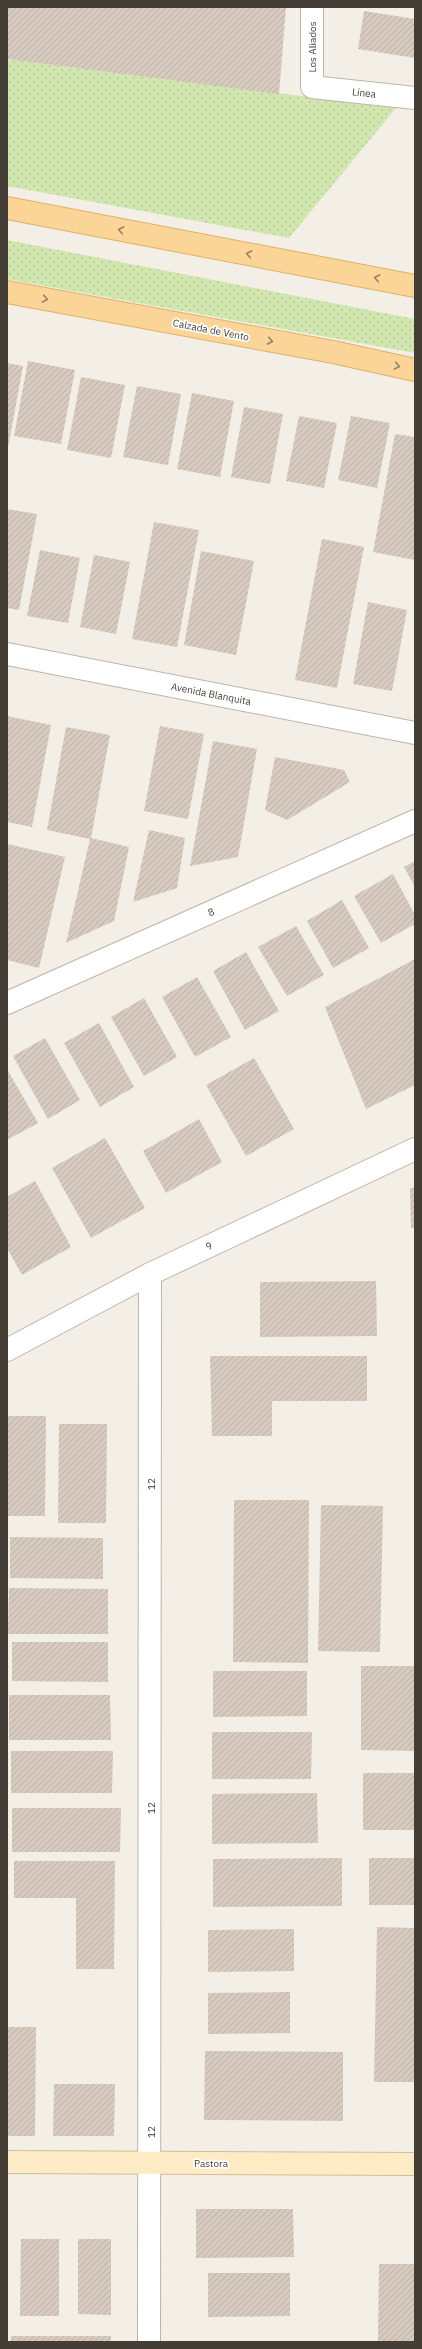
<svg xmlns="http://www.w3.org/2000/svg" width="422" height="2349" font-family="'IBM Plex Sans',sans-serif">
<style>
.grass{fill:url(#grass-dots)}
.building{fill:url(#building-hatch)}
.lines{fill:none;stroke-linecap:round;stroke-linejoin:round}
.street-casing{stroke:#beb5a9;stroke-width:24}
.secondary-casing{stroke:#d1bd98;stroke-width:24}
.primary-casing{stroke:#dfb168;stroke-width:24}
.street{stroke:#fff;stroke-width:22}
.secondary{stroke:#fdebc6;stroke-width:22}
.primary{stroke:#fbd597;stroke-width:22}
.oneway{stroke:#978262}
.labels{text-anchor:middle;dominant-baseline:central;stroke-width:3.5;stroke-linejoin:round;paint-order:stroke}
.street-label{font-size:10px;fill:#453e36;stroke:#fff}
</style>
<defs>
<pattern id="grass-dots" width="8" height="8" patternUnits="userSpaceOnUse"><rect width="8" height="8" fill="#d2e6b0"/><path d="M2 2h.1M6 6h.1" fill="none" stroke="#b6c698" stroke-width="1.8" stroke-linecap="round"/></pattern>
<pattern id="building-hatch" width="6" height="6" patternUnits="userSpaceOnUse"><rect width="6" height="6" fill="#d7cbbf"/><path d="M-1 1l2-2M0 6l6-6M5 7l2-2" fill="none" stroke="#baafa5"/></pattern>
</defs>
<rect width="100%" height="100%" fill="#f3eee6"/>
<path class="grass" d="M7,59l389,49 -107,130 -282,-52z
M7,240l408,79v34l-408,-74z"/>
<path class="building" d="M7,7h279l-7,87 -272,-35z
M364,11l51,8v39l-57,-9z
M28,361l47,9 -14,74 -47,-8z
M7,363l16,3 -15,82h-1z
M81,377l44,8 -14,73 -44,-8z
M137,386l44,8 -13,71 -45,-8z
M192,393l42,8 -14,76 -43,-8z
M244,407l39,7 -13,70 -39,-7z
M299,416l38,7 -13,65 -38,-7z
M351,416l39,7 -13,65 -39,-8z
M395,434l20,3v123l-42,-8z
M7,509l30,5 -18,96 -12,-2z
M154,522l45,8 -22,117 -45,-8z
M322,539l42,8 -27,141 -42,-8z
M40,550l40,8 -12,65 -41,-7z
M201,551l53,10 -18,94 -52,-10z
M94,555l36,7 -14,72 -36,-7z
M368,602l39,8 -15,81 -39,-7z
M7,716l44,9 -19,102 -25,-5z
M160,726l44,8 -16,85 -44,-8z
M66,727l44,8 -19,103 38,9 -15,74 -48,22 24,-104 -43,-9z
M213,741l44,8 -19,108 -48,9z
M275,757l69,13 6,12 -63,38 -22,-10z
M149,830l36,8 -8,50 -44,14z
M7,844l58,13 -26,111 -32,-8z
M415,861v26l-11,-20z
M393,874l22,41v9l-34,19 -27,-47z
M342,900l27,48 -36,20 -26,-47z
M296,926l28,49 -37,21 -29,-49z
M246,952l33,59 -34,19 -32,-59z
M415,959v126l-49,24 -41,-102z
M197,977l34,60 -36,20 -33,-60z
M144,998l33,59 -33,19 -33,-59z
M99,1023l35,64 -34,20 -36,-64z
M45,1038l35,62 -32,19 -35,-63z
M254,1058l40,71 -48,27 -40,-71z
M7,1069l31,54 -31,17z
M199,1119l23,43 -56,31 -23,-42z
M105,1138l40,70 -54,30 -39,-70z
M35,1181l36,66 -49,28 -15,-27v-51z
M410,1188h5v40h-4z
M376,1281l1,55 -117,1v-55z
M210,1356h157v45h-95v35h-60z
M7,1416h39l-1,100h-38z
M59,1424h48l-1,99h-48z
M234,1500h75l-1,163 -75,-1z
M321,1505l62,1 -3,146 -62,-1z
M10,1537l93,1v41l-93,-1z
M9,1588l99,1v45h-100z
M12,1642h96v40l-96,-1z
M361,1666h54v85l-54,-1z
M213,1671h94v45l-94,1z
M9,1695h101l1,45h-102z
M212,1732h100l-1,47h-99z
M11,1751h102l-1,42h-101z
M363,1773h52v57h-52z
M317,1793l1,50 -106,1v-50z
M12,1808h109l-1,44h-108z
M342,1858v48l-129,1v-48z
M369,1858h46v47h-46z
M14,1861h101l-1,108h-38v-71h-62z
M377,1927l38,1v154h-41z
M294,1929v42l-86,1v-42z
M290,1992v41l-82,1v-41z
M7,2027h29l-1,109h-28z
M205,2051l138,1v69l-139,-1z
M54,2084h61l-1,52h-61z
M196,2209h97l1,48 -98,1z
M21,2239h38v77h-39z
M78,2239h33v76l-33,-1z
M379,2264h36v78h-37z
M208,2273h82v43l-82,1z
M11,2336h100v6h-100z"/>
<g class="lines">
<g class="street-casing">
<path id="street" d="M312,7v80l103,11
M7,654l408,79
M7,1003l408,-182
M7,1350l143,-76 265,-125
M149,2342l1,-1068"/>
</g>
<g class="secondary-casing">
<path id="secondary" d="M7,2162l408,2"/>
</g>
<g class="primary-casing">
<path id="primary" d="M7,208l408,78
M7,292l326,60 82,18"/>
</g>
<use href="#street" class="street"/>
<use href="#secondary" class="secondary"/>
<use href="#primary" class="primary"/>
</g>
<defs><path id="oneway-chevron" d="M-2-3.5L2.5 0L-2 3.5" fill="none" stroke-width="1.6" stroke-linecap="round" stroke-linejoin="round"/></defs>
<g class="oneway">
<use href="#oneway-chevron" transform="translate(121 230) rotate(-169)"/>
<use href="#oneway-chevron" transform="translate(249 254) rotate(-169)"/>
<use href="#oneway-chevron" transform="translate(377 278) rotate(-169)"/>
<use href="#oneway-chevron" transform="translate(45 299) rotate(11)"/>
<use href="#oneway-chevron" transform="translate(270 341) rotate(11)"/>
<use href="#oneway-chevron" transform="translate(397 366) rotate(12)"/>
</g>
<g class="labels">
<g class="street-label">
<text transform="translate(312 47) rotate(-90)">Los Aliados</text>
<text transform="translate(364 93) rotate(6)">Línea</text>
<text transform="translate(211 330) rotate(11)">Calzada de Vento</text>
<text transform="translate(211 694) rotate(11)">Avenida Blanquita</text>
<text transform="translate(211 912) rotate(-24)">8</text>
<text transform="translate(209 1246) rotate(-25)">9</text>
<text transform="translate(151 1484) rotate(-90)">12</text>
<text transform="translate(151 1808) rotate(-90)">12</text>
<text transform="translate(151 2132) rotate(-90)">12</text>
<text x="211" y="2163">Pastora</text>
</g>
</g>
<rect width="422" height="2349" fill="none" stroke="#453e36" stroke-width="16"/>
</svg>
